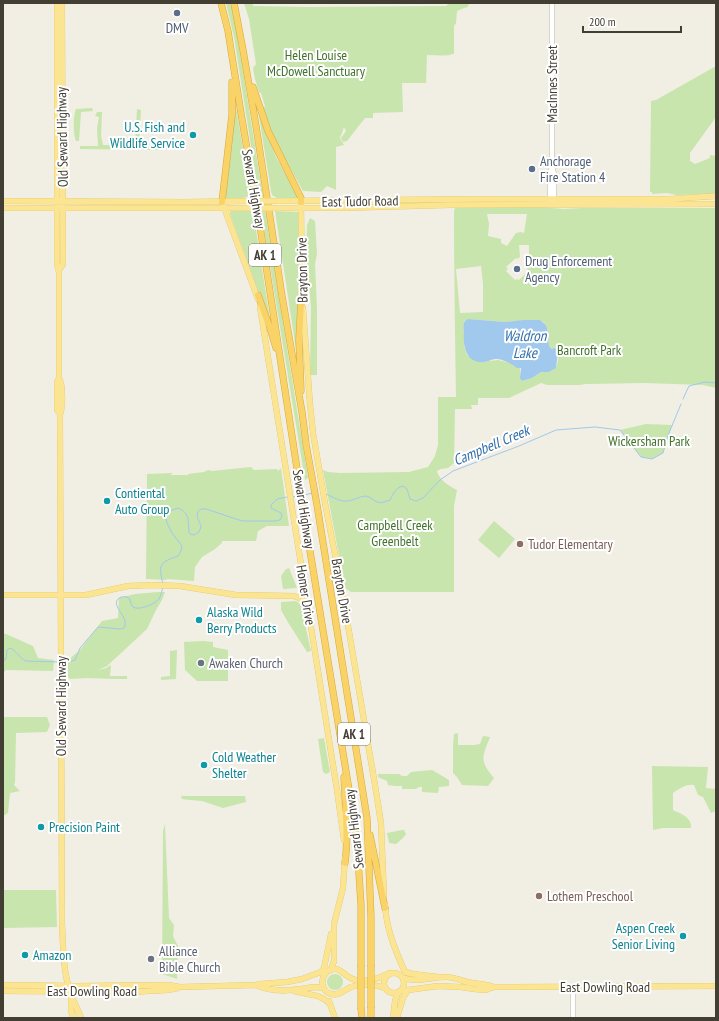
<svg xmlns="http://www.w3.org/2000/svg" width="719" height="1021" font-family="'PT Sans Narrow',sans-serif">
<style>
.green{fill:#c8e5ad;fill-rule:evenodd}
.water{fill:#a1c8ed}
.lines{fill:none;stroke-linecap:round;stroke-linejoin:round}
.stream{stroke:#a1c8ed;stroke-width:1}
.minor-casing{stroke:#bfb9aa;stroke-width:5}
.major-casing{stroke:#dfc364;stroke-width:6}
.highway-casing{stroke:#d8a937;stroke-width:7}
.minor{stroke:#fff;stroke-width:4}
.major{stroke:#fbe593;stroke-width:5.5}
.highway{stroke:#f9d367;stroke-width:6}
.major-bridge-casing{stroke:#dfc364;stroke-width:6;stroke-linecap:butt}
.highway-bridge-casing{stroke:#d8a937;stroke-width:7;stroke-linecap:butt}
.major-bridge{stroke:#fbe593;stroke-width:5.5}
.highway-bridge{stroke:#f9d367;stroke-width:6}
.service-dot{fill:#5c6f8a;stroke:#fff;stroke-width:1.5}
.culture-dot{fill:#0f9aa8;stroke:#fff;stroke-width:1.5}
.education-dot{fill:#8d6e63;stroke:#fff;stroke-width:1.5}
.worship-dot{fill:#6b7280;stroke:#fff;stroke-width:1.5}
.labels{text-anchor:middle;dominant-baseline:central;stroke-width:4;stroke-linejoin:round;paint-order:stroke}
.shield{fill:#fff;stroke:#7b7871;stroke-width:1}
.shield-label{font-size:13px;font-weight:bold;fill:#433e34}
.service-label{font-size:14px;fill:#4e5e75;stroke:#fff;text-anchor:start}
.park-label{font-size:14px;fill:#40722a;stroke:#fff}
.street-label{font-size:14px;fill:#433e34;stroke:#fff}
.culture-label{font-size:14px;fill:#0d838f;stroke:#fff;text-anchor:start}
.education-label{font-size:14px;fill:#785e54;stroke:#fff;text-anchor:start}
.worship-label{font-size:14px;fill:#5b616d;stroke:#fff;text-anchor:start}
.water-label{font-size:15px;font-style:italic;fill:#316fab;stroke:#fff}
</style>
<rect width="100%" height="100%" fill="#f1eee4"/>
<path class="green" d="M226,3h4l4,12 29,182h-4l-25,-160z
M244,3h9v3l54,1 139,-1 4,-3h19l-1,4 -4,1 -7,3 -1,12 -2,3v28h-3v1c-8,1 -16,0 -24,0l-1,28h-24l1,29 -30,1v5h-8l-18,23 -4,1 -2,-4 5,-7 -2,-4 -4,11 4,7 -8,2v43l-9,-4 -6,6 -18,-1 -33,-59 -7,-23 2,-3 -4,-13 -2,-1 -4,-13 -2,-11 3,-4 -7,-45z
M716,66v51l-26,36v8l5,3 15,-6v-3l6,1v38l-39,1 -10,-2 -15,1v-2h-2l1,-91 5,-1z
M235,102l16,93 -7,3h-19z
M92,108l1,3 -12,1 -2,29h-3c-3,-7 -3,-25 0,-32z
M137,109l4,1 -2,36 35,1v1l-15,1v1l-79,-1v-3h18l-1,-18 2,-11 -4,-1 2,-4h5l-1,24 2,9h32z
M258,110l18,47 21,38v3h-20l-5,-3 -1,-4z
M457,207h82l25,2 18,-1h134v180l-13,-3 -58,-2 -59,1 -7,1h-32l-6,-2 -32,15h-31v7h-7l1,4h-17l-1,54 -6,5 -7,1 -4,2c2,9 12,15 20,19l-3,16v86h-103l-6,-4 -22,-118 5,2 12,1 69,-1 19,-5 7,-11 3,-11v-48h18c-1,-62 -2,-124 -2,-186l1,-3zM487,214h40l-3,19 -3,-1 -5,1 -9,13 -6,-3v-4l-13,-3 1,-12zM519,245h10v15l-3,4 2,3 -1,2 1,2 -9,9 -2,-1 -2,1 -9,-9 2,-2 -2,-2 10,-9 1,1 3,-2zM481,266l2,18v28l-23,1 -4,-44zM468,319l37,3 27,-2 10,1 4,4 1,3 2,18 4,3 3,-1c4,5 2,14 0,20l-7,4h-8l-9,6 -10,3 -2,-7v-7l-9,-4 -13,-3 -18,2 -13,-7 -3,-9v-17l-1,-4 1,-3z
M230,211h23l18,115 -41,-112z
M261,211h4l43,267 -3,2z
M275,211l24,1 -1,144h-1z
M310,218l5,3 2,33 -2,10 2,45v66h-7l1,-68 -4,-43 -1,-16 1,-23z
M646,424l26,1 -9,28 -11,6 -11,-2 -21,-27z
M251,467l3,3 23,-1 1,2 3,-3 8,58h-22l-9,5 -2,10h-34v2l-7,6 -13,8 -7,10 -1,14 -27,-2 -1,1 -20,-1 1,-105 26,-1 -3,2h18v-1l16,-2 4,-2 4,1z
M494,521l21,18 -16,19 -21,-18z
M289,568l8,20 -14,1 -2,-13 5,-7z
M158,592h7l-3,8 -6,10 -9,19 -40,37 -9,4 8,-2 5,-3 -1,11h17v3h-11l-29,-1 -17,1 -3,-3 1,-16 11,-9 23,-30 16,-3 1,-20 16,-4z
M296,601l8,6 2,22 5,22 -4,1 -18,-28 -8,-14v-8z
M6,634l27,12 5,12 16,2 -1,11 -47,-1 -3,3v-39z
M203,641l10,1v5l15,3v31h-31l-12,-11 -1,-28z
M177,650l-1,29 -15,1v-3l9,-1v-25z
M3,717h44l3,8 -3,7 -31,1 -1,49 -1,3 6,6 -10,2 -2,20 -5,3z
M458,733v12h16l6,-1 3,-8 7,1c-8,21 -11,23 4,41l-6,8 -26,-1 -5,-8 -4,-4v-28l1,-11z
M324,738l6,34 -4,2 -3,-2 -5,-33z
M652,766l56,1 -2,21 10,1v22l-5,2 -8,-16 -5,-2 -4,-10c-8,-1 -15,4 -21,8v17c8,4 19,7 18,18h-28l-10,2z
M432,770l17,10v6l-10,1 -1,6 -16,-1v-5h-3l-3,2h-14v-3h-7l-7,-1 -1,-4 -9,-4v-3h21l3,2h5l4,-4z
M181,796h64l1,6 -23,6 -21,-7 -12,-1 -8,-1z
M165,824l4,94 5,7 -1,11 5,10 -1,33 -15,-5 1,-143z
M402,830h2l2,4 -3,4 -7,6 -7,-1 -2,-10z
M3,890h53l1,37 -54,1z
M327 982a8 8 0 1 1 16 0a8 8 0 1 1-16 0Z"/>
<path class="water" d="M468,319l37,3 19,-2h16l6,5 1,3 2,18 3,3 2,-1 3,1 1,3 -2,16 -7,4h-8l-9,6 -10,3 -2,-3 1,-10h-4c-4,-4 -16,-10 -22,-9 -5,1 -10,4 -16,3 -14,-2 -16,-18 -15,-29 0,-6 -3,-10 4,-14z"/>
<g class="lines">
<path class="stream" d="M683,399l6,-13 16,-4 11,1
M326,494c7,3 14,8 21,7 7,0 12,-5 19,-5 4,1 6,3 9,5 5,3 10,1 15,-1 4,-7 5,-12 13,-14l4,3 3,10 6,2 7,-3 17,-18 13,-9 66,-25 37,-16 39,-3 25,3 21,27 11,2 11,-6 6,-20 12,-29
M304,495l9,-2
M292,497l7,-1
M163,584c-2,-9 -6,-20 5,-24 3,-2 6,-2 10,-4l3,-5 1,-5 -10,-13 -5,-10 -1,-5 1,-3 5,-5 6,-2c12,5 10,13 11,24l1,2 4,1 5,-3 2,-5c-1,-6 -8,-13 0,-18h5l36,12h33l5,-1 2,-4 -1,-3 -10,-5v-3l6,-6 10,-2
M3,661l3,-2 1,-9 3,-2c6,2 9,10 16,13l32,1
M63,663l6,-1 6,-2 5,-12 18,-21 22,2 4,-1c6,-11 -13,-21 -6,-29 2,-2 6,-3 9,-2 5,1 2,7 6,10 6,4 22,-3 26,-8 2,-4 3,-8 4,-12"/>
<g class="minor-casing">
<path id="minor" d="M552,3v162l2,8v27
M550,200v-26l2,-9
M573,987v31"/>
</g>
<g class="major-casing">
<path id="major" d="M57,3v262l2,7v106l-2,4v28l3,4
M3,201l182,1 63,-1
M278,201l201,-2h190l47,-3
M222,202l36,97
M301,202l1,85
M3,208h246
M278,208h62l110,-3 266,-1
M59,270l4,-6 -1,-261
M260,307l77,483 7,50
M303,308l7,96 3,29 12,70 18,93 32,189 6,38 3,72
M59,378c4,6 4,30 1,36l2,508c1,24 1,48 8,70 3,9 8,17 11,26
M3,595h83l42,-9 24,-1 28,1 56,9 58,1 10,4 3,5
M385,904c1,24 10,46 20,68l8,2 25,3
M331,970l3,-9v-37l9,-36 2,-30
M321,972l3,-4 7,-34
M384 983a10 10 0 1 1 20 0a10 10 0 1 1-20 0Z
M403,978c14,5 28,-1 43,-1 7,0 14,3 21,5 9,2 19,2 27,5
M3,985l75,1 82,-1h8l12,2 76,-2 4,-1 27,-2 15,-3 19,-7 8,-1
M256,985c11,5 24,6 35,5 11,0 22,-5 32,-2
M385,988c-10,-4 -24,-4 -34,-1 -7,3 -12,9 -20,7 -14,-4 -10,-26 5,-25 5,1 8,5 13,8 12,8 29,2 41,-4
M3,991l128,1 37,-2 10,-2
M294,991c12,4 26,2 36,13
M400,991l8,-1 30,-4 23,1 13,2 12,1 8,-3h18l204,-1
M71,997v13l2,8
M329,1001l6,17
M393,1018l2,-17 3,-9
M397,1018l6,-20 5,-8"/>
</g>
<g class="highway-casing">
<path id="highway" d="M221,3l7,28 12,76 21,126 42,275 49,300 5,35 4,62v60
M234,3l9,47 13,76 26,170 20,116 4,32 11,61 50,313 4,99v48
M253,87l15,44 33,67v4
M222,202l10,-87v-33
M258,295l12,33 6,20
M301,391l-2,-51 3,-57
M344,777c1,28 5,58 1,86
M370,835l15,73
M371,1008v10
M361,1009l1,9"/>
</g>
<use href="#minor" class="minor"/>
<use href="#major" class="major"/>
<use href="#highway" class="highway"/>
<g class="major-bridge-casing">
<path id="major-bridge" d="M248,201h30
M249,208h29"/>
</g>
<g class="highway-bridge-casing">
<path id="highway-bridge" d="M371,1008v-43
M361,1009v-44"/>
</g>
<use href="#major-bridge" class="major-bridge"/>
<use href="#highway-bridge" class="highway-bridge"/>
</g>
<g class="service-dot">
<circle cx="177" cy="13" r="4"/>
<circle cx="532" cy="169" r="4"/>
<circle cx="517" cy="269" r="4"/>
</g>
<g class="culture-dot">
<circle cx="193" cy="135" r="4"/>
<circle cx="107" cy="501" r="4"/>
<circle cx="199" cy="620" r="4"/>
<circle cx="204" cy="765" r="4"/>
<circle cx="41" cy="827" r="4"/>
<circle cx="683" cy="936" r="4"/>
<circle cx="25" cy="955" r="4"/>
</g>
<g class="education-dot">
<circle cx="520" cy="544" r="4"/>
<circle cx="539" cy="896" r="4"/>
</g>
<g class="worship-dot">
<circle cx="201" cy="663" r="4"/>
<circle cx="151" cy="959" r="4"/>
</g>
<g class="labels">
<g class="shield">
<rect x="249" y="244" width="32" height="22" rx="3"/>
<rect x="338" y="723" width="32" height="22" rx="3"/>
</g>
<g class="shield-label">
<text x="265" y="255">AK 1</text>
<text x="354" y="734">AK 1</text>
</g>
<g class="service-label">
<text x="177" y="28" text-anchor="middle">DMV</text>
<text x="540" y="161">Anchorage<tspan x="540" dy="16">Fire Station 4</tspan></text>
<text x="525" y="261">Drug Enforcement<tspan x="525" dy="16">Agency</tspan></text>
</g>
<g class="park-label">
<text x="316" y="55">Helen Louise<tspan x="316" dy="16">McDowell Sanctuary</tspan></text>
<text x="589" y="350">Bancroft Park</text>
<text x="649" y="441">Wickersham Park</text>
<text x="395" y="525">Campbell Creek<tspan x="395" dy="16">Greenbelt</tspan></text>
</g>
<g class="street-label">
<text transform="translate(552 84) rotate(-90)">MacInnes Street</text>
<text transform="translate(62 137) rotate(-91)">Old Seward Highway</text>
<text transform="translate(254 189) rotate(80)">Seward Highway</text>
<text transform="translate(360 201) rotate(-1)">East Tudor Road</text>
<text transform="translate(302 270) rotate(-91)">Brayton Drive</text>
<text transform="translate(304 509) rotate(81)">Seward Highway</text>
<text transform="translate(342 591) rotate(80)">Brayton Drive</text>
<text transform="translate(306 595) rotate(81)">Homer Drive</text>
<text transform="translate(61 706) rotate(-90)">Old Seward Highway</text>
<text transform="translate(354 829) rotate(-97)">Seward Highway</text>
<text x="605" y="987">East Dowling Road</text>
<text x="92" y="991">East Dowling Road</text>
</g>
<g class="culture-label">
<text x="185" y="127" text-anchor="end">U.S. Fish and<tspan x="185" dy="16">Wildlife Service</tspan></text>
<text x="115" y="493">Contiental<tspan x="115" dy="16">Auto Group</tspan></text>
<text x="207" y="612">Alaska Wild<tspan x="207" dy="16">Berry Products</tspan></text>
<text x="212" y="757">Cold Weather<tspan x="212" dy="16">Shelter</tspan></text>
<text x="49" y="827">Precision Paint</text>
<text x="675" y="928" text-anchor="end">Aspen Creek<tspan x="675" dy="16">Senior Living</tspan></text>
<text x="33" y="955">Amazon</text>
</g>
<g class="education-label">
<text x="528" y="544">Tudor Elementary</text>
<text x="547" y="896">Lothem Preschool</text>
</g>
<g class="worship-label">
<text x="209" y="663">Awaken Church</text>
<text x="159" y="951">Alliance<tspan x="159" dy="16">Bible Church</tspan></text>
</g>
<g class="water-label">
<text x="525" y="335">Waldron<tspan x="525" dy="17">Lake</tspan></text>
<text transform="translate(491 445) rotate(-23)">Campbell Creek</text>
</g>
</g>
<rect width="719" height="1021" fill="none" stroke="#433e34" stroke-width="8"/>
<path d="M583 26v6h98v-6" fill="none" stroke="#433e34" stroke-width="2"/>
<text x="589" y="26" font-size="12" fill="#433e34" stroke="#ffffff" stroke-width="3" paint-order="stroke">200 m</text>
</svg>
